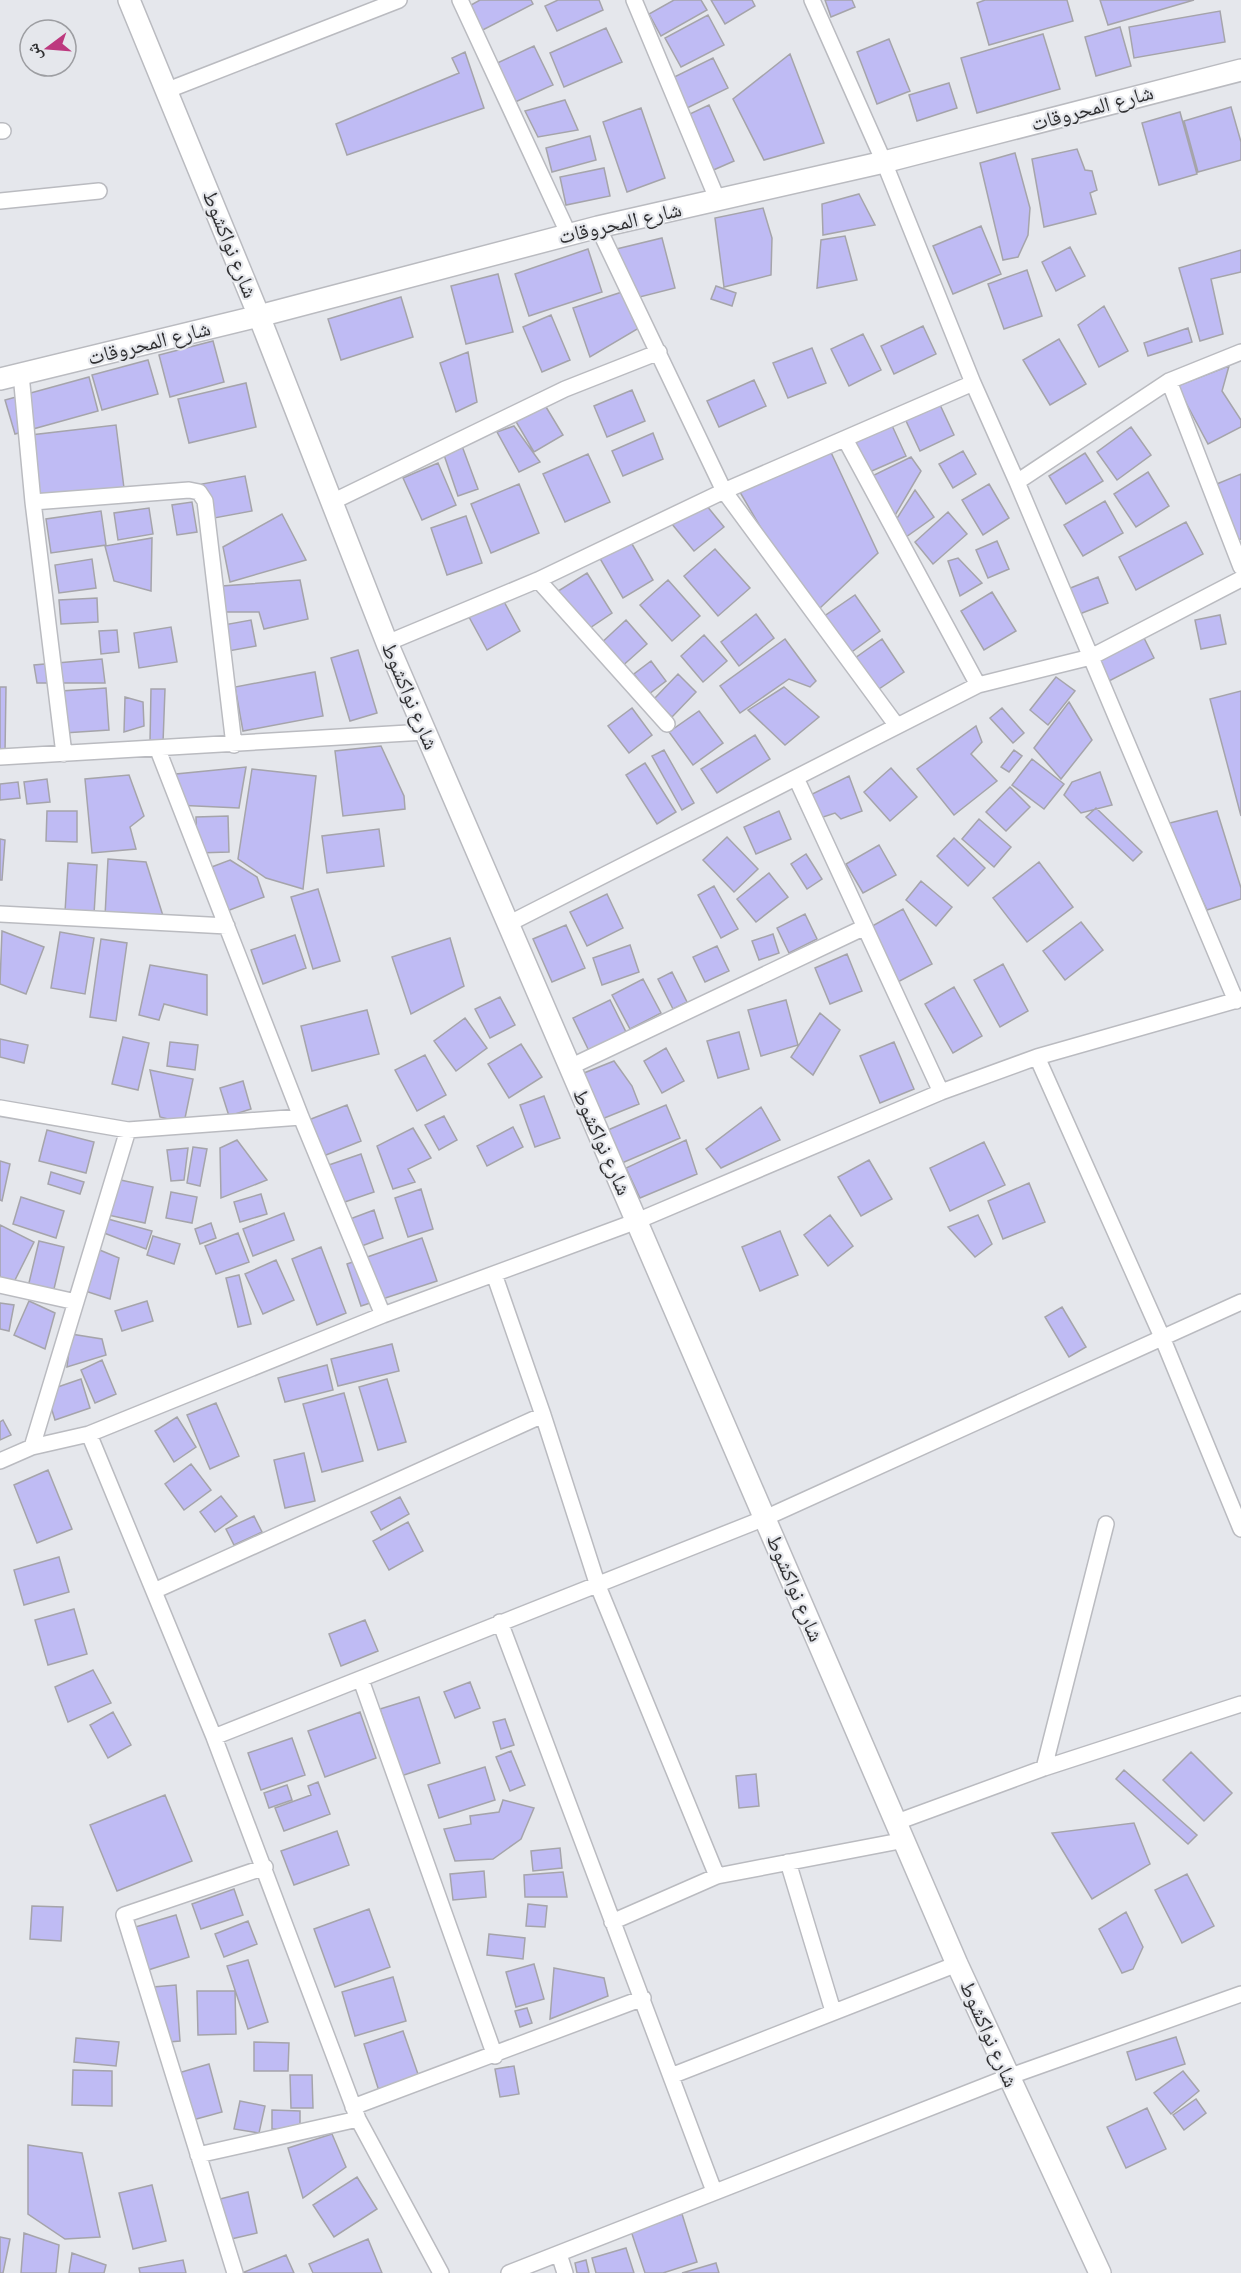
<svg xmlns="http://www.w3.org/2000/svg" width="1241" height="2273" font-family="'Fira Sans Condensed','Noto Naskh Arabic',sans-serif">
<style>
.building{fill:#bfbbf4;stroke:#a5a4aa;stroke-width:1.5}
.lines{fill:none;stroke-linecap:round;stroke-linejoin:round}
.street-casing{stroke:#babbc0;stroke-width:18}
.secondary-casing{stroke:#babbc0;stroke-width:24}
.street{stroke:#fff;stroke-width:15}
.secondary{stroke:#fff;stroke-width:21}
.labels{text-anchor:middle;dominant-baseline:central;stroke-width:4.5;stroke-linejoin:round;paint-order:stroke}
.street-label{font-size:21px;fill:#303032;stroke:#e5e7ec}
</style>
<rect width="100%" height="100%" fill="#e5e7ec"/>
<path class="building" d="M480,0h51l2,4 -58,30 -13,-24z
M558,0h41l4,10 -46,21 -12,-25z
M674,0h27l6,10 -46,26 -12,-22z
M711,0h41l3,6 -30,18z
M825,0h27l3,7 -24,10z
M985,0h82l6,21 -84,24 -12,-42z
M1100,0h94l-86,25z
M1220,11l5,31 -91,16 -5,-31z
M708,15l16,30 -43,22 -16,-29z
M1120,27l11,39 -35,10 -11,-39z
M606,28l16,34 -58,25 -14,-34z
M1043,34l17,55 -83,24 -16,-55z
M889,39l21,52 -33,13 -20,-52z
M534,46l19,39 -40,18 -18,-39z
M465,52l19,56 -137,47 -11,-31 123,-51 -7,-15z
M790,54l34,89 -60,17 -31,-61z
M713,58l15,30 -51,25 -15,-30z
M949,83l8,25 -40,13 -8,-26z
M565,100l13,30 -40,7 -13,-26z
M709,105l25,56 -32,14 -25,-55z
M1231,107l10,35v18l-43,12 -14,-51z
M641,108l24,70 -38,14 -24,-70z
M1180,112l17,62 -38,11 -17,-62z
M590,136l6,24 -44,12 -6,-24z
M1077,149l8,21 7,1 5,19 -7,3 6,21 -52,13 -12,-68z
M1015,153l15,55 -2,27 -10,22 -15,3 -23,-97z
M604,168l6,28 -44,9 -6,-28z
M859,194l16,31 -52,10 -1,-31z
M763,208l9,30 -1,37 -47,12 -9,-69z
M981,226l20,48 -48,20 -20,-48z
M845,236l12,44 -40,8 4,-48z
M662,238l13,50 -43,11 -28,-47z
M1070,247l15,29 -29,15 -14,-29z
M588,249l14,43 -73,24 -14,-42z
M1241,250v22l-30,7 12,55 -23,7 -21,-73z
M1027,270l15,46 -38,13 -16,-45z
M498,274l15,58 -47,12 -15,-58z
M716,286l20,7 -4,13 -21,-7z
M622,292l17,36 -49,29 -17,-49z
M401,297l12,40 -72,23 -13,-41z
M1104,306l24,45 -29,16 -21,-42z
M551,315l19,45 -28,12 -19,-45z
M923,326l13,28 -42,20 -13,-28z
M1188,328l4,14 -44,14 -4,-13z
M863,334l18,36 -32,16 -18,-37z
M1059,339l27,45 -36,21 -27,-45z
M213,341l11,41 -54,15 -11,-42z
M812,348l14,35 -38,15 -15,-35z
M468,352l9,50 -21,10 -16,-49z
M148,360l10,34 -56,16 -10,-35z
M1229,366l-7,25 19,29v7l-33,17 -31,-58z
M89,377l9,34 -83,23 -10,-34z
M754,380l12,26 -47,21 -12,-26z
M246,383l10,44 -67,16 -11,-44z
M632,390l13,31 -38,16 -13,-31z
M935,394l19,41 -34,16 -19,-41z
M543,402l20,33 -29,17 -19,-32z
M889,419l17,37 -41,18 -16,-37z
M116,425l8,63 -95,11 -7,-63z
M514,426l26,36 -21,10 -22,-40z
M1131,427l20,28 -34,25 -20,-28z
M653,433l10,26 -40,17 -11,-25z
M462,446l16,43 -20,7 -15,-44z
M828,446l50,107 -59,56 -47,-62 -35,-60z
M963,451l13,23 -23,14 -14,-24z
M1085,453l18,28 -37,23 -17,-28z
M588,454l22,48 -45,20 -22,-48z
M911,457l10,14 -31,53 -22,-46z
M438,463l18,42 -34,15 -19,-42z
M1148,472l21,34 -33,21 -22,-33z
M1241,474v65l-5,2 -24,-55z
M245,476l7,35 -43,8 -7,-35z
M519,484l20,49 -48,20 -20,-49z
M989,484l20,34 -26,17 -21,-35z
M915,490l19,27 -28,20 -12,-14z
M702,500l22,27 -30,24 -22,-27z
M1105,501l18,32 -40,23 -19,-31z
M192,502l5,30 -20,3 -5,-30z
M149,508l4,26 -35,6 -4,-27z
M101,511l5,34 -55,8 -5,-34z
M948,512l19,22 -34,30 -18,-22z
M282,514l24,46 -76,22 -7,-35z
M466,516l16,47 -35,12 -16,-47z
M1186,522l17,32 -67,36 -17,-33z
M625,532l28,48 -30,18 -28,-48z
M152,538l-1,53 -37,-10 -9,-35z
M997,541l12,28 -21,9 -12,-28z
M715,549l35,39 -32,28 -34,-40z
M958,558l24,25 -22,13 -12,-35z
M92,559l4,29 -37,5 -4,-28z
M587,573l25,40 -31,21 -26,-41z
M1098,577l10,26 -31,12 -9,-26z
M300,580l8,39 -44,10 -5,-17h-37v-26z
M668,580l32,36 -28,25 -32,-36z
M992,592l24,39 -32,19 -23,-39z
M855,595l25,36 -31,23 -26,-37z
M97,598l1,24 -37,2 -2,-24z
M502,598l18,33 -33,19 -18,-33z
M756,614l18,24 -35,28 -18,-24z
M1220,615l6,29 -25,5 -6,-29z
M251,620l5,26 -33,6 -5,-26z
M626,620l21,24 -28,25 -21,-23z
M171,627l6,35 -38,6 -5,-35z
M117,630l2,22 -18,2 -2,-23z
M1140,630l14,28 -45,23 -14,-28z
M704,635l23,26 -24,21 -22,-26z
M785,639l31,42 -6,6 -21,-8 -49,34 -20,-27z
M882,639l22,33 -34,23 -22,-32z
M358,650l19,63 -27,8 -19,-63z
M102,659l3,24h-68l-3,-18z
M651,661l15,20 -17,13 -15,-20z
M315,672l8,44 -80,15 -8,-44z
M678,674l18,18 -24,25 -18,-18z
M1056,677l19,14 -27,34 -18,-15z
M0,687h6l-1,67h-5z
M784,687l35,30 -34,28 -37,-35z
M106,688l3,42 -45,3 -3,-42z
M151,689h14l-2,54 -13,-1z
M1241,691v125l-31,-117z
M125,697l18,5 1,24 -20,6z
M1069,702l23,38 -31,39 -27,-31z
M632,708l20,27 -23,18 -21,-27z
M1002,708l22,25 -11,10 -23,-25z
M699,711l24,32 -30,22 -24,-33z
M976,726l6,16 -11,12 26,27 -43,34 -37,-46z
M755,735l15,24 -53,34 -16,-24z
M381,746l23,50 1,13 -62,7 -8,-65z
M664,750l30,53 -12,7 -30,-54z
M1014,750l8,6 -13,16 -8,-5z
M1032,759l32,25 -20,25 -32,-24z
M645,763l31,49 -19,12 -31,-49z
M246,767l-7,41 -64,-3 -9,-30z
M891,768l26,29 -27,24 -26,-29z
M252,769l64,7 -13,113 -37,-11 -28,-19z
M1100,772l12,33 -31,8 -17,-18 8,-13z
M129,775l15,41 -14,11 6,22 -44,4 -7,-74z
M849,776l13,35 -21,8 -6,-6 -27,9 -10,-21z
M47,779l3,23 -23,2 -3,-22z
M18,782l2,16 -20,2v-16z
M1010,787l20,20 -24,24 -20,-19z
M1096,808l46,44 -9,9 -47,-44z
M47,811h30v31l-31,-1z
M779,811l12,28 -35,15 -12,-27z
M1217,811l24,77v11l-34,11 -41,-86z
M228,816l1,36 -32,1 -1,-36z
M979,819l32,28 -17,20 -32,-28z
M379,829l5,37 -57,7 -5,-37z
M727,837l31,32 -24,23 -31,-32z
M954,838l31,30 -17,18 -31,-30z
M0,839l5,1 -3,40h-2z
M879,845l17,30 -33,18 -17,-29z
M806,854l16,25 -15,10 -16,-25z
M108,859l38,3 18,57 -59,-3z
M230,860l27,17 7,20 -37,14 -18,-43z
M1039,862l34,45 -46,35 -34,-44z
M68,863l29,2 -3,49 -29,-2z
M769,873l19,24 -32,25 -19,-23z
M921,881l31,26 -16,19 -30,-26z
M714,886l24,43 -17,9 -23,-43z
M318,889l22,72 -27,8 -22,-72z
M607,894l16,34 -36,18 -17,-34z
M903,909l29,55 -38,20 -29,-54z
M805,914l12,25 -28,14 -12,-25z
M1081,922l22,28 -38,30 -22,-29z
M566,925l19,43 -33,14 -19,-43z
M2,931l42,16 -18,47 -26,-10z
M60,932l34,6 -9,56 -34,-6z
M773,934l6,19 -20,7 -7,-19z
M295,935l11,33 -43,16 -12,-34z
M450,938l14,48 -53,28 -19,-57z
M101,939l26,4 -11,78 -26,-4z
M630,945l9,27 -37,13 -9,-27z
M717,946l12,25 -24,11 -12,-25z
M847,954l15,37 -32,13 -15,-36z
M1003,964l25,47 -28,16 -26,-47z
M150,965l57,10v40l-43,-11 -5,16 -20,-5z
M672,972l15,30 -14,7 -15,-30z
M643,979l18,34 -31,16 -18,-34z
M954,987l28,49 -29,17 -28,-49z
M500,997l15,28 -25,13 -15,-29z
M610,1000l16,32 -37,19 -16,-33z
M786,1000l12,45 -37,11 -13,-46z
M367,1010l12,44 -67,17 -11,-45z
M820,1013l20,17 -27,45 -22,-18z
M465,1018l22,30 -31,23 -22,-30z
M739,1032l10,37 -31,9 -11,-37z
M123,1037l26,6 -11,47 -26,-6z
M0,1039l28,6 -4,18 -24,-6z
M170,1042l28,3 -3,25 -28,-4z
M894,1042l20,47 -34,14 -20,-47z
M521,1044l21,33 -33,21 -21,-34z
M666,1048l18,33 -22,12 -18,-32z
M425,1055l21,40 -29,16 -22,-41z
M614,1061l18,25 7,18 -42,17 -18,-46z
M150,1070l43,9 -9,44 -24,-6z
M243,1081l8,28 -22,7 -9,-28z
M544,1096l16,42 -25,9 -15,-42z
M347,1105l14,36 -40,16 -15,-36z
M666,1105l14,33 -58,25 -14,-33z
M761,1107l19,33 -59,28 -15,-19z
M444,1116l13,24 -18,10 -14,-25z
M513,1127l10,20 -36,19 -10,-20z
M413,1128l18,30 -23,11 7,13 -22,7 -16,-43z
M47,1130l47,12 -8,31 -47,-12z
M237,1140l30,40 -46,18 -1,-50z
M686,1140l11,34 -57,24 -14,-30z
M984,1142l21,43 -55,26 -20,-43z
M193,1147l14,2 -7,37 -13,-3z
M188,1148l-4,32 -13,1 -4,-31z
M361,1154l13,38 -41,14 -13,-38z
M869,1160l23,39 -31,17 -23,-39z
M0,1161l10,3 -8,37 -2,-1z
M51,1172l33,10 -4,12 -32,-10z
M116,1179l37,8 -8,36 -37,-8z
M1029,1183l16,39 -42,17 -15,-38z
M421,1189l12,40 -25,8 -13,-39z
M171,1192l26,5 -5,26 -26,-5z
M261,1194l6,20 -27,8 -6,-20z
M21,1197l43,14 -8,27 -43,-14z
M374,1210l9,28 -32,12 -9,-28z
M284,1213l10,27 -41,16 -10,-27z
M830,1215l23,31 -25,20 -24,-31z
M978,1215l14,29 -17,13 -27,-30z
M108,1219l44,12 -6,18 -42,-16z
M211,1223l5,15 -16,6 -5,-15z
M0,1225l34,17 -22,44 -12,-6z
M780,1231l18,44 -38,16 -18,-44z
M238,1233l11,29 -33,12 -11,-28z
M153,1236l27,8 -6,20 -27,-9z
M422,1238l15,43 -76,25 -14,-42z
M39,1241l25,6 -11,46 -25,-6z
M90,1246l29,12 -9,41 -28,-9z
M321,1247l25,66 -29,12 -25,-66z
M276,1260l18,40 -31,14 -18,-40z
M239,1275l12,49 -13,3 -12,-49z
M29,1301l26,12 -10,36 -31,-14z
M147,1301l6,20 -31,10 -7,-20z
M0,1303l14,2 -5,26 -9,-2z
M1062,1307l24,40 -17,10 -24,-40z
M71,1334l31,5 4,16 -39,12z
M392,1344l7,27 -61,15 -7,-27z
M102,1360l14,34 -21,9 -14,-33z
M327,1365l6,25 -48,12 -7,-24z
M81,1379l9,29 -35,12 -9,-29z
M387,1379l19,63 -28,8 -19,-63z
M344,1393l19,68 -41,11 -19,-68z
M216,1403l23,53 -29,13 -23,-54z
M177,1417l19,30 -22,15 -19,-31z
M3,1420l8,15 -11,5v-18z
M304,1453l11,48 -30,7 -11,-48z
M191,1464l20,26 -27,20 -19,-26z
M48,1470l24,59 -35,14 -23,-58z
M221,1496l16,20 -22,16 -15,-20z
M400,1497l9,17 -28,16 -10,-18z
M254,1516l8,16 -28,13 -8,-16z
M408,1522l15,29 -34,19 -16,-29z
M59,1557l10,35 -45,13 -10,-35z
M74,1609l13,45 -39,11 -13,-45z
M365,1620l13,31 -37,15 -12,-32z
M93,1670l18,33 -43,19 -13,-35z
M470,1682l10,26 -25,10 -11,-26z
M419,1697l21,66 -39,13 -21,-67z
M113,1712l18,33 -23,13 -18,-33z
M360,1712l16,46 -51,19 -17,-46z
M505,1719l9,26 -13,4 -8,-27z
M292,1738l13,37 -44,15 -13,-37z
M511,1751l14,34 -15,6 -14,-34z
M1191,1752l41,41 -28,28 -41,-41z
M485,1767l10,33 -56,18 -11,-33z
M1124,1770l73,65 -9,9 -72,-65z
M756,1774l3,32 -20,2 -3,-32z
M318,1782l12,32 -46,17 -9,-23 36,-13 -3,-9z
M287,1785l5,15 -23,8 -5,-15z
M165,1795l27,66 -75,30 -27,-66z
M503,1800l31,8 -13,31 -28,20 -38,2 -11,-32 27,-5 -1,-8 29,-4z
M1134,1823l16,41 -58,35 -40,-66z
M337,1831l12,34 -55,20 -13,-34z
M560,1848l2,20 -29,3 -2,-20z
M484,1871l2,26 -33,3 -3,-26z
M563,1872l4,25h-42l-1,-22z
M1187,1874l27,52 -32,17 -27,-53z
M234,1889l9,26 -42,14 -9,-25z
M528,1904l19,2 -2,21 -19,-1z
M32,1906l31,1 -2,34 -31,-2z
M369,1909l21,58 -55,20 -21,-58z
M1126,1912l17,35 -10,22 -11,4 -23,-44z
M176,1915l13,42 -44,14 -13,-43z
M248,1921l9,23 -33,13 -9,-23z
M489,1934l36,4 -2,21 -36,-4z
M248,1960l20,62 -20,7 -21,-63z
M534,1964l10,35 -28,8 -10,-35z
M554,1968l50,10 4,18 -58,23z
M393,1977l13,44 -51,15 -13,-44z
M176,1985l4,56 -23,2 -4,-56z
M197,1991h38l1,43 -38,1z
M527,2008l5,15 -12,4 -5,-16z
M403,2031l16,46 -40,14 -15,-47z
M1176,2037l9,27 -49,16 -9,-28z
M76,2038l43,4 -3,24 -42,-4z
M254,2042l35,1 -1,28h-34z
M209,2064l13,48 -33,9 -14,-47z
M514,2066l5,28 -19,3 -5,-28z
M73,2070l39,1v35l-40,-1z
M1183,2071l16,20 -28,23 -17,-21z
M290,2075h22l1,33h-22z
M1196,2099l10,14 -22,17 -11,-15z
M240,2101l25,5 -6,27 -25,-4z
M1147,2108l19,41 -40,19 -19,-41z
M272,2110l28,1v18h-28z
M332,2134l14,33 -43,31 -15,-50z
M28,2145l54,8 18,84 -35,2 -37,-25z
M357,2177l20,32 -43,28 -21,-32z
M152,2185l14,56 -33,8 -14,-56z
M248,2192l9,41 -39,9 -10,-40z
M682,2214l15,48 -34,11h-18l-14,-42z
M24,2233l35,12 -3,28h-35z
M0,2237l10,2 -7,34h-3z
M368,2239l14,34h-69l-4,-9z
M626,2248l8,25h-38l-4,-15z
M72,2253l34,12 -2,8h-35z
M286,2255l8,18h-52z
M183,2260l3,13h-46l-1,-5z
M586,2260l3,13h-12l-2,-10z
M716,2263l3,10h-37z"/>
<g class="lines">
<g class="street-casing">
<path id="street" d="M460,0l109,235
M634,0l84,201
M812,0l72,162 89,221 44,99 219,519
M168,90l231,-90
M0,131h3
M0,201l99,-10
M598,227l126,264 173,235
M21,374l12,128 31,252
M1169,381l72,186
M845,439l133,246
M1017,482l152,-101 72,-29
M33,502l156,-12 10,2 6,9 29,244
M332,502l233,-113 94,-37
M538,580l129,144
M387,643l151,-63 186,-89 249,-108
M158,750l143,367 82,198
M0,757l425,-25
M796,778l145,314
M0,914l227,12
M508,924l470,-239 113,-28 150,-78
M1037,1057l125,280 79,192
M570,1067l295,-140
M0,1108l128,22 173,-13
M494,1274l49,141 55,171 119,290
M0,1285l76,17
M89,1434l125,303 144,382 83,154
M32,1447l96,-317
M0,1461l32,-14 57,-13 294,-119 254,-94 304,-129 96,-35 204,-58
M154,1591l389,-176
M500,1622l214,569
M361,1680l134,376
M214,1737l551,-219 476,-216
M1044,1768l62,-244
M897,1822l147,-54 197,-64
M788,1862l45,149
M612,1922l105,-46 188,-36
M671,2076l286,-112
M353,2107l290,-109
M198,2155l160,-36
M559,2254l6,19
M235,2273l-111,-358 141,-48
M509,2273l499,-196 233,-83"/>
</g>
<g class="secondary-casing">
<path id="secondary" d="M129,0l130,316 128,327 570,1321 143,309
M0,379l259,-63 339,-89 286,-65 357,-92"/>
</g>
<use href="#street" class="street"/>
<use href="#secondary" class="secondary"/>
</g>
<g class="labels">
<g class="street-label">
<text transform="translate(1092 108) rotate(-15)">شارع المحروقات</text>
<text transform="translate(620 223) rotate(-13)">شارع المحروقات</text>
<text transform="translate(230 244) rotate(68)">شارع نواكشوط</text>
<text transform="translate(149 343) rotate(-14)">شارع المحروقات</text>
<text transform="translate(410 696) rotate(67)">شارع نواكشوط</text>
<text transform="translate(602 1142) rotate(66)">شارع نواكشوط</text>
<text transform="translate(795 1588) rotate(67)">شارع نواكشوط</text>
<text transform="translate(989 2034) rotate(66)">شارع نواكشوط</text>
</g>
</g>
<g transform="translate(48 48) rotate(254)"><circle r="28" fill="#e5e7ec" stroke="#9d9ea2" stroke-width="1.5"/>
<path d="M0-4.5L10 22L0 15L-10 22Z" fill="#bd397f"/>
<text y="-9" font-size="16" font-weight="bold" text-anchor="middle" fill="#303032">ش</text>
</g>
</svg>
